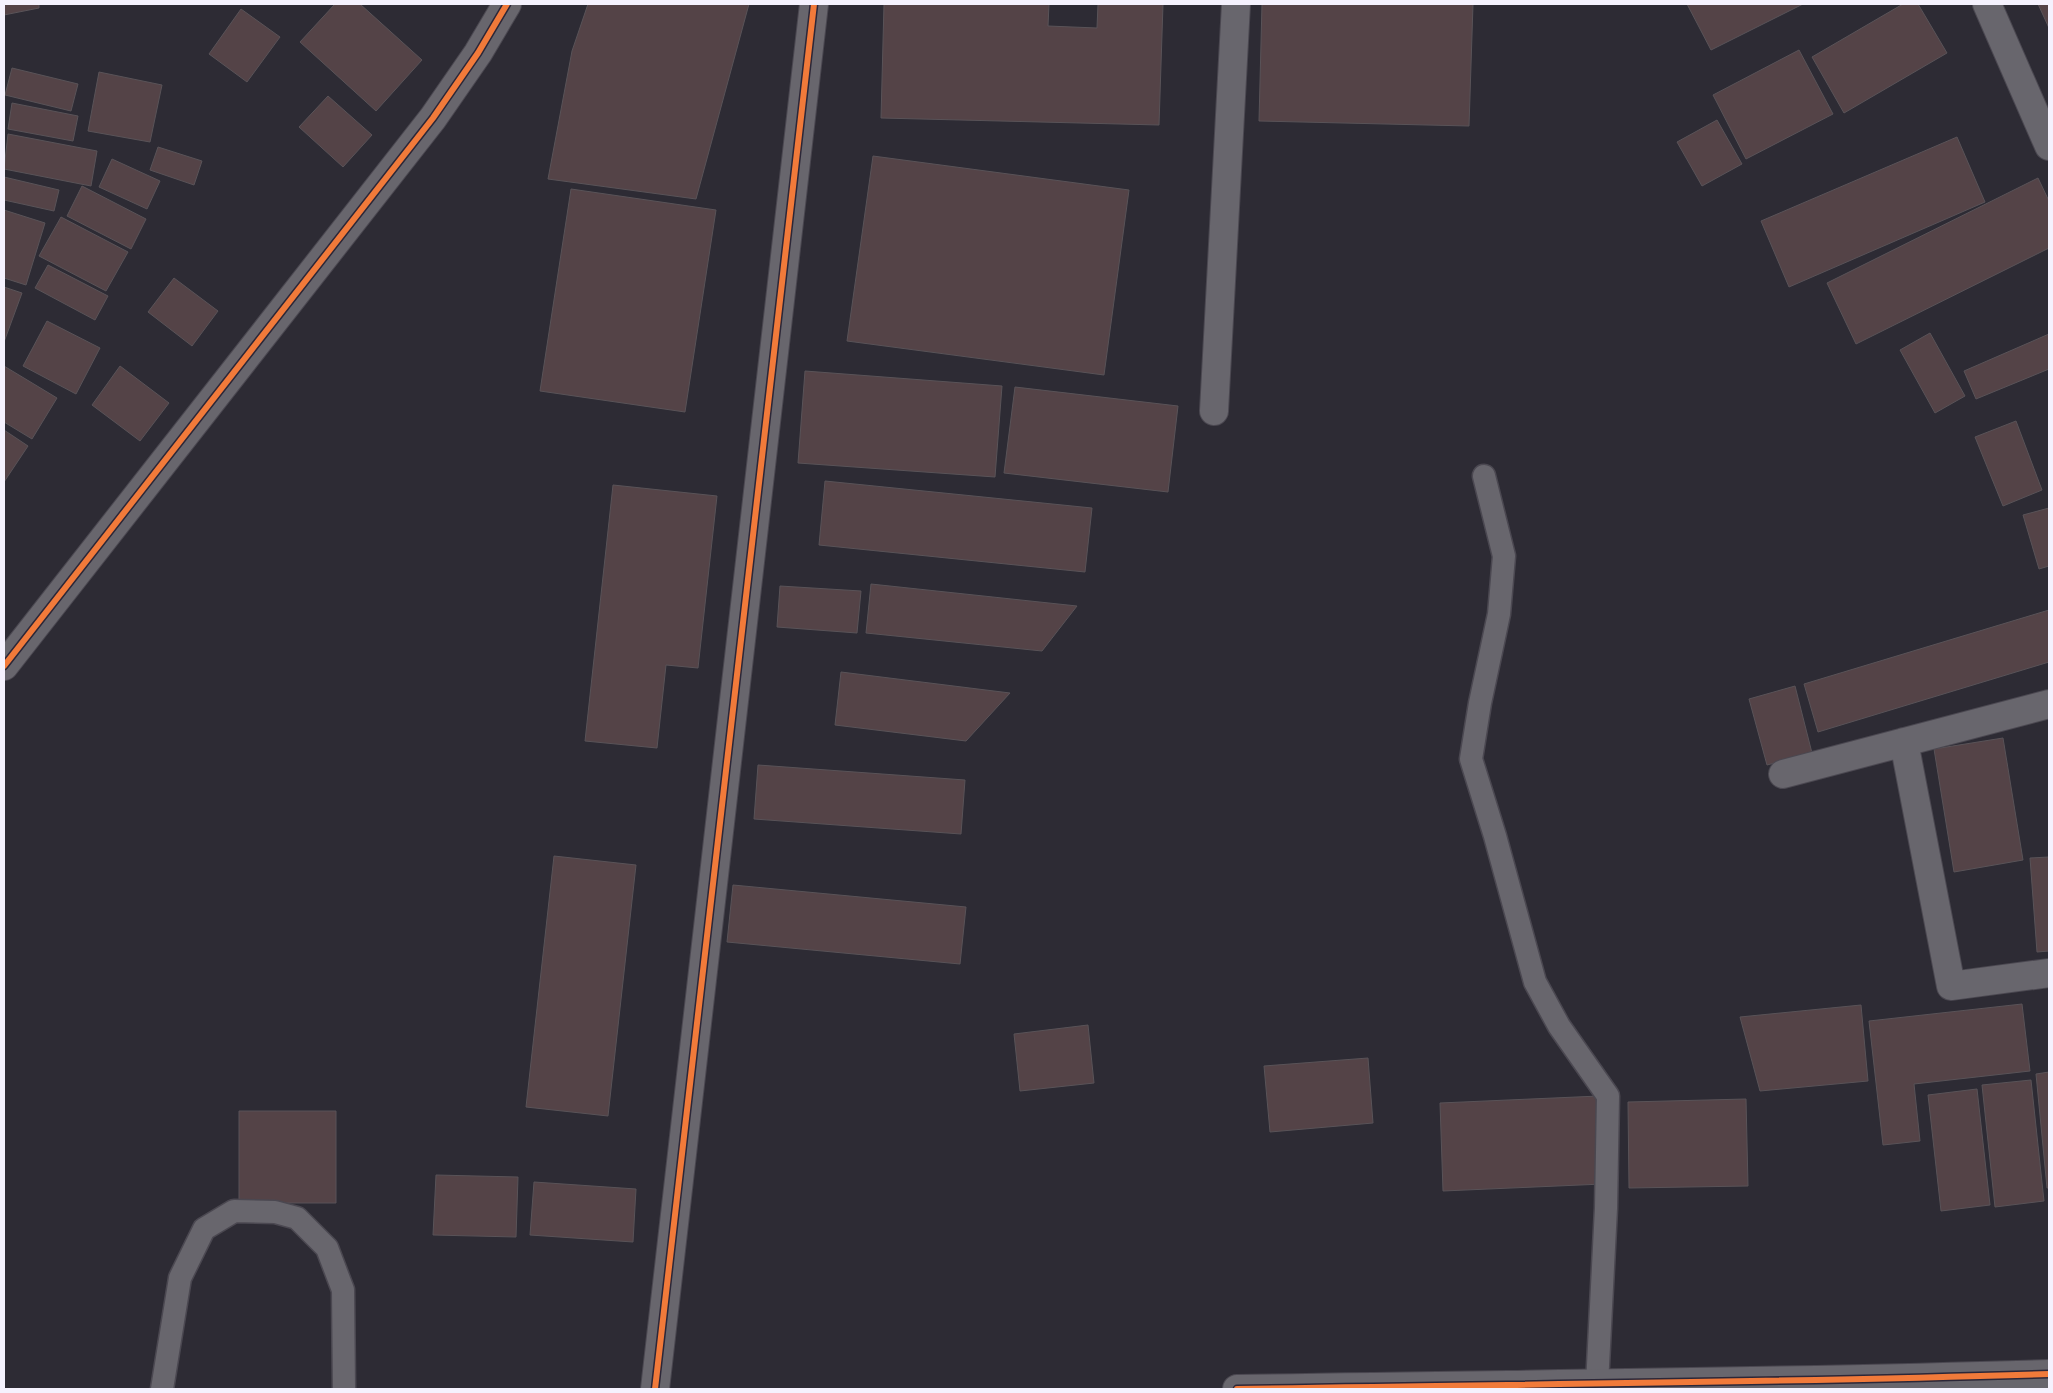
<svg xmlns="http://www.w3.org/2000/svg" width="2053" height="1393" font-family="Georgia,serif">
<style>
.building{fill:#544347;stroke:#595358}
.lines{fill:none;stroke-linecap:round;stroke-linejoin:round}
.service-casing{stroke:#4b4851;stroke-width:25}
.minor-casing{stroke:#4b4851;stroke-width:30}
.tertiary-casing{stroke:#4b4851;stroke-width:30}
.service{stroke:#68666d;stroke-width:22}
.minor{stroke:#68666d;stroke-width:28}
.tertiary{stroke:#68666d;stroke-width:28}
.cycleway-casing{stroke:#2c2738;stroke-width:9}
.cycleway{stroke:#f17a3a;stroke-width:6}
</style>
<rect width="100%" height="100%" fill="#2d2b34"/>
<path class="building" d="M4,4h35v4l-35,7z
M335,4h25l62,56 -46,51 -76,-69z
M588,4h161l-53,195 -148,-20 24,-128z
M884,4h165l-1,22 49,2 1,-24h65l-4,121 -278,-7z
M1262,4h211l-4,122 -210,-5z
M1687,4h116l-92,46z
M1903,4h15l29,49 -103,60 -32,-56z
M2038,4h11v24z
M241,9l39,28 -33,45 -38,-28z
M1799,50l34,64 -87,45 -33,-64z
M12,68l66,16 -7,27 -66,-16z
M99,72l63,13 -12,57 -62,-11z
M328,96l44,39 -29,32 -44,-40z
M12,103l66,13 -5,25 -65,-12z
M1717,120l25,44 -40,22 -25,-44z
M8,134l89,17 -6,35 -87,-17z
M1957,137l28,65 -196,85 -28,-66z
M158,147l44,14 -8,24 -44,-15z
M873,156l256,34 -25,185 -257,-34z
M112,159l48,22 -13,28 -48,-22z
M4,177l55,13 -5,21 -50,-11z
M2038,178l11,23v47l-193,96 -29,-61z
M82,186l64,33 -15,30 -64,-33z
M571,189l145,21 -31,202 -145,-21z
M4,210l41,13 -19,62 -22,-7z
M61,217l67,35 -22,39 -67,-35z
M48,265l60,31 -13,24 -60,-32z
M174,278l44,33 -26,35 -44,-34z
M4,287l18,6 -18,49z
M47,321l53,27 -24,46 -53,-28z
M1930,333l35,63 -30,17 -35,-63z
M2049,334v35l-73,30 -12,-28z
M4,366l53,32 -25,41 -28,-17z
M120,366l49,37 -29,38 -48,-36z
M805,371l197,15 -7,91 -197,-14z
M1015,387l163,19 -10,86 -164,-19z
M2016,421l26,69 -39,16 -28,-69z
M4,430l24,16 -24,36z
M825,481l267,27 -7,64 -266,-27z
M613,485l104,11 -19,172 -32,-3 -9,83 -72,-7z
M2049,508v58l-10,3 -16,-54z
M871,584l206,22 -35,45 -176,-18z
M780,586l81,5 -4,42 -80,-6z
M2049,610v52l-231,70 -14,-48z
M841,672l169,21 -44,48 -131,-16z
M1795,686l17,67 -45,12 -18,-66z
M2003,738l20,122 -69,12 -20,-123z
M758,765l207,15 -4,54 -207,-15z
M554,856l82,9 -28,251 -82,-9z
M2049,857v94l-12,1 -7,-94z
M733,885l233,22 -6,57 -233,-22z
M2022,1004l8,67 -116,13 6,57 -37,4 -14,-124z
M1861,1005l7,76 -108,10 -20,-74z
M1088,1025l6,58 -74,8 -6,-57z
M1368,1058l5,65 -103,9 -6,-66z
M2049,1072v116h-2l-11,-114z
M2031,1080l13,121 -49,6 -13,-122z
M1977,1089l13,116 -49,6 -13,-116z
M1599,1096l4,88 -160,7 -3,-88z
M1746,1099l2,87 -119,2 -1,-86z
M239,1111h97v92h-97z
M436,1175l82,2 -2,60 -83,-2z
M534,1182l102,7 -3,53 -103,-7z"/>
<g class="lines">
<g class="service-casing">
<path id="service" d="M1484,476l20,80 -5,58 -19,89 -9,56 24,77 40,146 24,44 49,70 -2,112 -9,177
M162,1389l18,-111 24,-49 30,-18 41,1 22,6 30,30 16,42 1,99"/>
</g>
<g class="minor-casing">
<path id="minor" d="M1987,4l62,142
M1214,411l22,-407
M4,666l429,-548 45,-65 29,-49
M1904,742l47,244 98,-13
M1783,774l266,-70
M655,1389l159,-1385"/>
</g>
<g class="tertiary-casing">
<path id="tertiary" d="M1237,1389c271,-5 542,-6 812,-15"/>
</g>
<use href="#service" class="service"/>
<use href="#minor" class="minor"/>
<use href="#tertiary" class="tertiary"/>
<g class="cycleway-casing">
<path id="cycleway" d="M4,666l429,-548 45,-65 29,-49
M655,1389l159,-1385
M1237,1389c271,-5 542,-6 812,-15"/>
</g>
<use href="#cycleway" class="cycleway"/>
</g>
<rect width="2053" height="1393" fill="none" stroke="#f5f2fe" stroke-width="10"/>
</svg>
